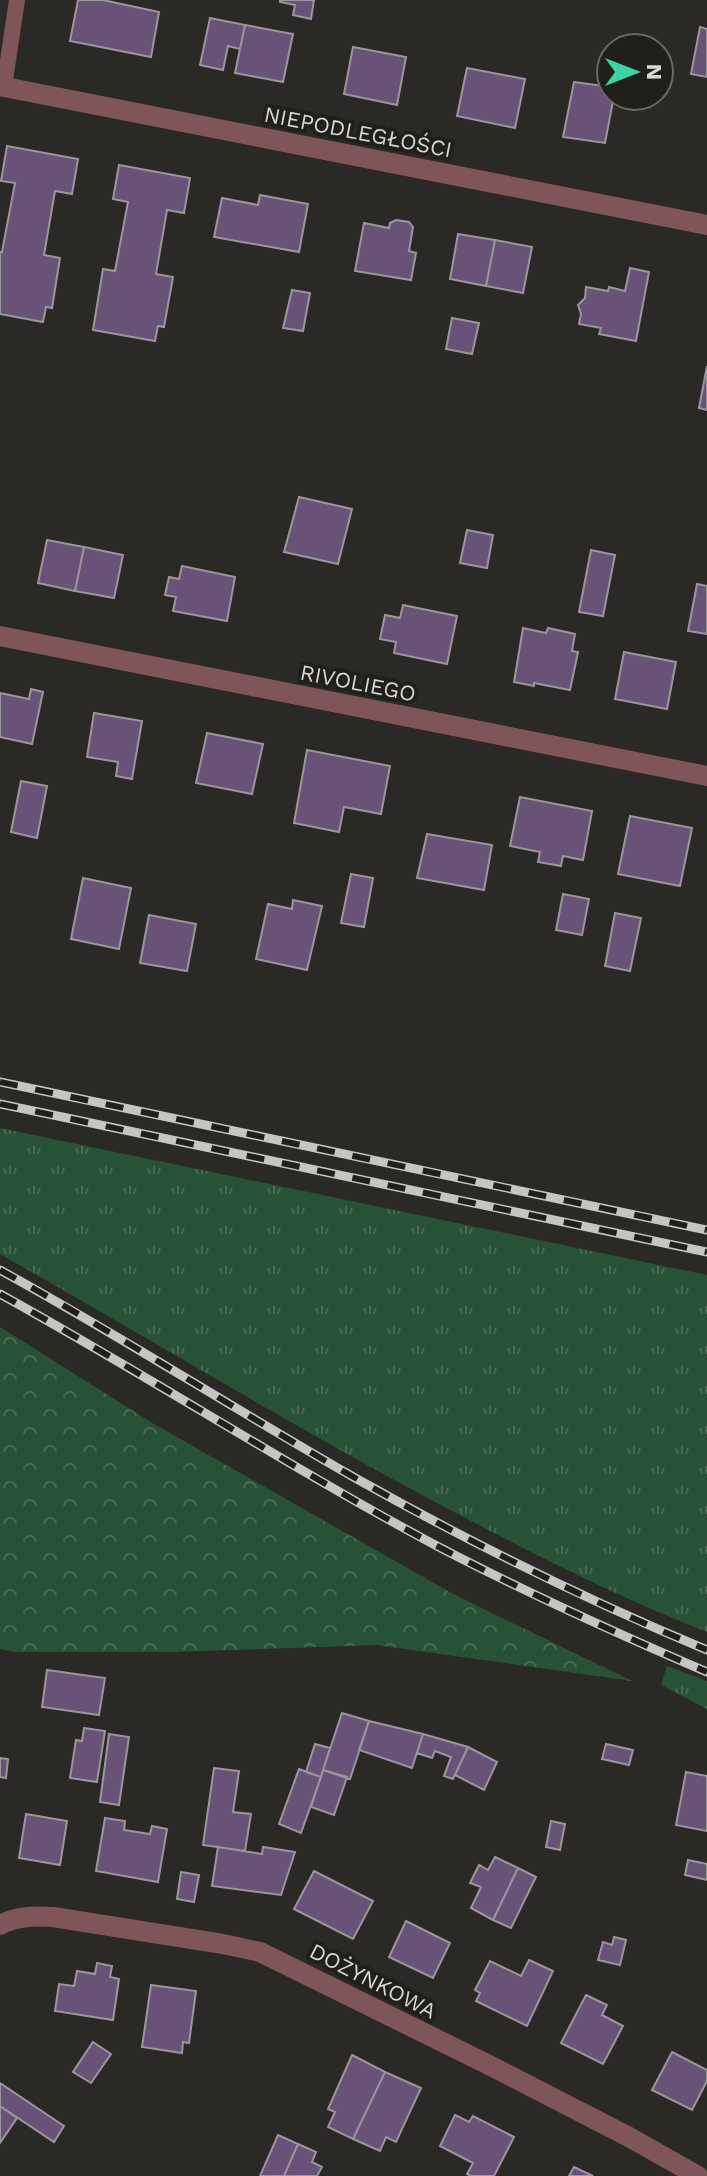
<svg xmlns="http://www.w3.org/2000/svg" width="707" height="2176" font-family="'Work Sans',sans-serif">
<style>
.grass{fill:url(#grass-tufts)}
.forest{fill:url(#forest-crowns)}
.building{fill:#695278;stroke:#9a979c;stroke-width:2}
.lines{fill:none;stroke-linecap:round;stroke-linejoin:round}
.lane{stroke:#805558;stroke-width:16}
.street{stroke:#805558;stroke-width:20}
.rail-casing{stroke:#c6c5c3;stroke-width:9}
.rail{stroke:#211f1c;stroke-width:6;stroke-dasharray:18;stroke-linecap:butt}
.labels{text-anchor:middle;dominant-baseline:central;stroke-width:8;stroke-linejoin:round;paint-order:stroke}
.street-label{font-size:22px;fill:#d8d7d5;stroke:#211f1c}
</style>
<defs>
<pattern id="grass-tufts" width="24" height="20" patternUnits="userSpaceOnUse" patternTransform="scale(2)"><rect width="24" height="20" fill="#275236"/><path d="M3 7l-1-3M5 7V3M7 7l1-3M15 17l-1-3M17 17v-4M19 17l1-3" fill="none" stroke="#466a52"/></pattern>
<pattern id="forest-crowns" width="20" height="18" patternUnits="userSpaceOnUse" patternTransform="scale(2)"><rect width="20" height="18" fill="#275236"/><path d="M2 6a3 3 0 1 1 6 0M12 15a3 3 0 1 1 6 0" fill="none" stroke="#466a52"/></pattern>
</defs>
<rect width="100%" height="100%" fill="#2a2925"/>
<path class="grass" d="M0,1128l707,147v357c-87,-34 -170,-76 -253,-120 -154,-81 -302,-172 -454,-258z
M667,1666l40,15v28l-46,-24z"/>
<path class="forest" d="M0,1327l154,97 301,171 177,86 -255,-36 -204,7h-158l-15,-3z"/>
<path class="building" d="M78,0h25l56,12 -8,45 -81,-16z
M280,0h34l-3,19 -18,-4 2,-10 -15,-3z
M210,18l35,7 -5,24 -12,-3 -5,24 -23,-5z
M245,25l48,9 -10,48 -48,-9z
M700,27l7,2v48l-16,-3z
M353,47l53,10 -9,48 -53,-11z
M467,68l58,11 -10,49 -58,-12z
M574,82l37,5v9h3l-9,47 -42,-6z
M7,146l71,13 -6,35 -17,-3 -11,64 16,3 -8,50 -6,-1 -3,15 -43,-8v-62h2l13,-69 -14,-2z
M119,165l71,13 -6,35 -17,-3 -11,64 17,3 -9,50 -6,-1 -3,15 -62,-11 10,-61 12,2 13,-69 -15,-3z
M260,195l48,9 -9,48 -85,-15 8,-39 36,7z
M396,220l13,2 4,5 -4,24 7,2 -5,27 -56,-9 9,-48 25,5 1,-5z
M458,234l37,6 -9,46 -36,-7z
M495,240l37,7 -9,46 -37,-7z
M630,268l19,4 -13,69 -37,-7 2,-6 -22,-4 2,-10 -3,-9 7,-7 1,-11 22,4 1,-4 16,4z
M292,290l18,3 -7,38 -20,-3z
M452,318l27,5 -7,31 -26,-5z
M707,366v44l-8,-2z
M299,497l53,12 -14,55 -54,-12z
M467,530l26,5 -6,33 -27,-5z
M47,540l37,7 -9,44 -37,-8z
M84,547l39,8 -9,43 -39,-7z
M591,550l24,5 -12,61 -24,-4z
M182,566l53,11 -8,44 -54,-10 3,-14 -11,-2 4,-18 10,2z
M697,584l10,2v48l-19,-3z
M403,605l54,11 -10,48 -53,-11 2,-11 -16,-3 5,-24 15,3z
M523,628l23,5 2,-5 27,6 -3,17 6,1 -8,38 -36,-7v3l-20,-4z
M624,652l52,10 -9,47 -52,-10z
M31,689l12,3 -11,52 -32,-7v-44l29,6z
M94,713l48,8 -10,58 -16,-3 2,-14 -31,-5z
M207,733l56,11 -11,50 -56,-11z
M307,750l83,16 -9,48 -37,-7 -5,25 -45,-9z
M21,781l26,5 -10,52 -26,-6z
M520,797l72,14 -9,49 -20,-4 -2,10 -23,-4 2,-10 -30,-6z
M630,816l62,12 -12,58 -62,-12z
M427,834l65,11 -8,45 -67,-12z
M351,874l22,4 -9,49 -23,-4z
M83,878l48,10 -12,61 -48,-10z
M563,894l26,5 -7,36 -26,-5z
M293,900l29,6 -15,64 -51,-11 12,-55 24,5z
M615,913l26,5 -11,53 -25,-5z
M149,915l47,9 -9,47 -47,-8z
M47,1670l58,8 -6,37 -57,-8z
M342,1713l27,8 -19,58 -27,-9z
M369,1721l54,13 -11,34 -53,-18z
M84,1728l21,3 -8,51 -27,-4 6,-38 6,1z
M109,1734l20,3 -10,68 -19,-3z
M423,1734l45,13 -15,32 -9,-3 7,-19 -16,-6 -3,7 -15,-5z
M315,1744l15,4 -9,29 -15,-5z
M606,1744l27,6 -4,15 -27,-6z
M468,1747l29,15 -13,28 -29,-15z
M0,1758l8,1 -2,19 -6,-1z
M214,1768l25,3 -6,41 18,2 -6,37 -42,-6z
M299,1769l22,8 -20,56 -22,-9z
M323,1770l24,7 -13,38 -23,-8z
M686,1772l21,4v55l-31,-6z
M26,1814l41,7 -7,44 -41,-7z
M105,1818l20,3 -1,9 26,4 2,-8 15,3 -9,53 -62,-11z
M551,1821l14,3 -5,26 -14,-3z
M218,1847l44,7 1,-7 32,5 -14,43 -69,-9z
M495,1857l23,11 -25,52 -22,-12 10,-21 -11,-4 9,-18 9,5z
M688,1860l19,4v16l-22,-5z
M518,1868l18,9 -25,51 -18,-8z
M314,1871l59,30 -20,38 -59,-30z
M181,1872l18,3 -5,27 -17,-3z
M406,1921l44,22 -17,35 -44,-21z
M614,1937l12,3 -6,25 -22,-5 5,-18 9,3z
M529,1960l24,11 -26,55 -51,-25 4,-8 -5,-3 15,-29 31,15z
M97,1963l15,3 -2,11 9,2 -6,41 -58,-9 4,-27 15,2 3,-15 18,3z
M151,1985l45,6 -7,52 -6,-1 -1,11 -40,-6z
M586,1995l21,10 -5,10 21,11 -20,38 -42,-21z
M93,2042l18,12 -20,29 -18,-11z
M672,2052l35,18v11l-15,29 -40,-20z
M352,2055l33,17 -32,67 -25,-12 7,-15 -7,-3z
M385,2072l36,16 -25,54 -10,-5 -6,14 -27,-12z
M0,2083l64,43 -10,16 -54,-36z
M0,2106l17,12 -17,25z
M455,2115l14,7 4,-6 41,21 -20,39h-23l-4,-2 6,-11 -33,-17z
M278,2135l20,9 -14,32h-24z
M298,2144l18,8 -4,10 10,5 -5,9h-33z
M574,2167l19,9h-24z"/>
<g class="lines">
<path class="lane" d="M4,87l13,-87"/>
<path class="street" d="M0,86l707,139
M0,636l707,140
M0,1925c17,-9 34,-9 53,-8l170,27 37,8 227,112 142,73 69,39"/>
<g class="rail-casing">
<path id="rail" d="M0,1082l707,148
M0,1104l707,148
M0,1270c121,66 237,141 357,209 114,64 230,121 350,171
M0,1294c147,81 289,173 437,252 88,46 179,87 270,126"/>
</g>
<use href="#rail" class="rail"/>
</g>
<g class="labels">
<g class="street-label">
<text transform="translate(358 132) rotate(11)">NIEPODLEGŁOŚCI</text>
<text transform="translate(358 683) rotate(11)">RIVOLIEGO</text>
<text transform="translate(373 1981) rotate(27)">DOŻYNKOWA</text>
</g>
</g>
<g transform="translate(635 72) rotate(90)"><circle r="38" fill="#211f1c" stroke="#6a6966" stroke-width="2"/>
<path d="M0-6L14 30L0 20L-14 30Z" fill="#3cd4a4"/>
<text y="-12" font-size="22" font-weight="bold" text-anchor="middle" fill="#d8d7d5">N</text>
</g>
</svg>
